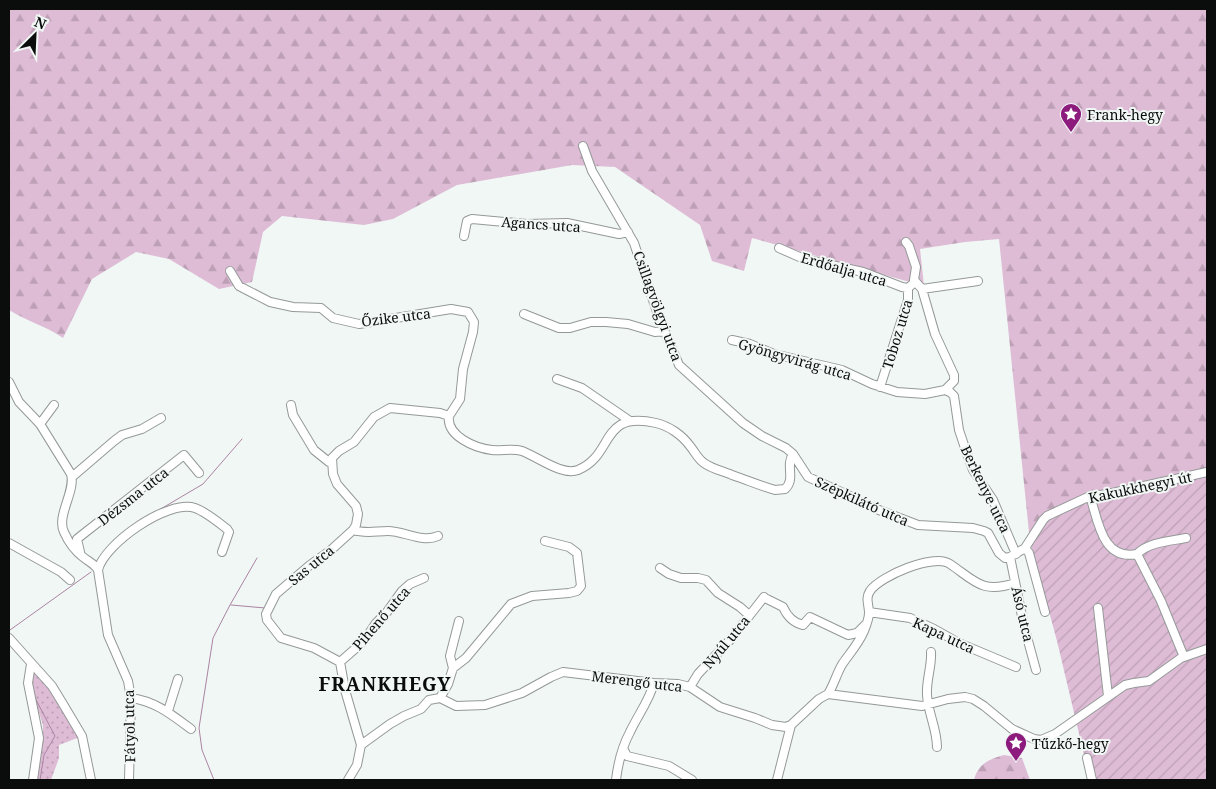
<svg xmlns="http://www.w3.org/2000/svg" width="1216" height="789" font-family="'Noto Serif',serif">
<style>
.grass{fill:url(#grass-dots)}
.forest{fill:url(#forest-firs)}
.garden{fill:url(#garden-furrows)}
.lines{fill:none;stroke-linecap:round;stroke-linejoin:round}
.stream{stroke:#ab84a2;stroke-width:1}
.minor-casing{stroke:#949998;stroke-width:10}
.minor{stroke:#fff;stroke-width:8}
.labels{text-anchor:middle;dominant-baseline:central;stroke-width:4;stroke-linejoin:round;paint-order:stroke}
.poi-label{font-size:14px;fill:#0b0d0c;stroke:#f1f7f5;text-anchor:start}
.street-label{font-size:14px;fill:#0b0d0c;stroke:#f1f7f5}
.district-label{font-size:19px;font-weight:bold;letter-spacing:1px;fill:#0b0d0c;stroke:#f1f7f5}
</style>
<defs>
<pattern id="grass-dots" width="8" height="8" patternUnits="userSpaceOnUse" patternTransform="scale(1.25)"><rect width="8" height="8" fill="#debcd6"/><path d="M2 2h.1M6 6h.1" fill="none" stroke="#bda0b6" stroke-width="1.8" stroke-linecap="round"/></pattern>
<pattern id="forest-firs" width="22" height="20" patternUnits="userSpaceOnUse" patternTransform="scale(1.25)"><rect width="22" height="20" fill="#debcd6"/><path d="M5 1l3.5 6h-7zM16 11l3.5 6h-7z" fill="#bda0b6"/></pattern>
<pattern id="garden-furrows" width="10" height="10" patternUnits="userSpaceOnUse" patternTransform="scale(1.25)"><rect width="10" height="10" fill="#debcd6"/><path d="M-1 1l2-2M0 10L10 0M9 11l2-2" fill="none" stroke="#bda0b6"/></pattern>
</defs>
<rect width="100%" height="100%" fill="#f1f7f5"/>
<path class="grass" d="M33,673h2l15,15 30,49 -21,8v13l-8,22h-16l8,-45v-10l-14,-42z"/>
<path class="forest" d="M9,9h1198v463l-177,70 -31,-303 -34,3 -45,7 4,37 -172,-48 -8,33 -32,-10 -12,-36 -85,-58 -43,-2 -115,20 -64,34 -29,6 -82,-9 -19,16 -11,50 -33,7 -50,-30 -33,-7 -44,27 -29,59c-17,-12 -37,-17 -54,-28z
M1004,755l18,3 8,22h-56c4,-16 15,-21 30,-25z"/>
<path class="garden" d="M1207,472v308h-117l-33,-139 -27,-99 9,-17 45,-27z"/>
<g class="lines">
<path class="stream" d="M159,510l44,-26 39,-45
M142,519l15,-8
M231,605l34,3
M10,630l81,-58
M34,696l21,40 -11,19 -4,25
M214,780l-12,-30 -3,-22 14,-90 17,-33 27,-47"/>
<g class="minor-casing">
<path id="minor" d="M583,146l9,25 42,72 25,75 20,47 64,58 19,13 24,12 7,6
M464,236l3,-15 5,-2 55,5 40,-1 52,11 9,-2
M906,242l3,4 7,21 -2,13 8,9 56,-8
M779,248l25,11 59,13 39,15 6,1
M230,271l9,15 31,16 23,5 28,1 12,10 26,6 92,-15 17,3 6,10 -1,10 -10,37 -3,30 -11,17
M922,289l13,45 19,41v6l-9,9 5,2 4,4 5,34 7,21 7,19 20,30 23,54
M524,314l35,14h11l21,-6h15l22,2 27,8 9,-1
M732,340l18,4 24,10 68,16 30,14 25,8 28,2 20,-4
M557,379l25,9 48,33
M9,382l10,20 21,22 31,50c5,17 -15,42 -7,58 4,9 11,19 19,25 6,5 12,7 15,13l10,65 20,46 3,17 -2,82
M880,387l28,-87v-12l7,-6
M291,405l2,10 21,35 15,12 2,-1
M449,416c-3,20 26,32 43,34 10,1 20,-2 30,1 16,6 40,25 56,19 37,-15 21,-60 78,-47 13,3 26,12 34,23 5,6 8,13 14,17 8,6 19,8 28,12 15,5 29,11 43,15l10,-1c11,-10 0,-23 8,-35l15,23 42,19 16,9 52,20 55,3 11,3 4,2 11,20 6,5 5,-1 15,-9 18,-28 4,-4 43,-20 18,-2 99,-22
M40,424l14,-19
M72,477l42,-36 8,-6 20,-6 19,-11
M1090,496c8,24 12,65 47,58l24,47 23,56
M353,530c13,4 23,1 35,1 16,0 34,12 50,5
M9,543l52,29 9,8
M1025,548l4,5 16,59
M80,552l-3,-13 5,-4 102,-80 15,18
M1137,554c11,-12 34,-13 49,-16
M1010,557l14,69 12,44
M660,568l9,6 12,4h17l8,2 12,13 22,14 9,8
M98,570c6,-26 70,-71 97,-62 11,4 23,14 32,21l2,3 -7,20
M767,599l16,8c4,9 11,16 20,18l7,-8 38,18 9,-2 8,-8
M1098,608l10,88
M869,612l41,6 24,11 25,14 57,24
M9,638l43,48 11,18 19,32 9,44
M931,652c1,14 -5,28 -4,43 1,18 10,34 10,52
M340,662l24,-21 12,-18 11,-11 15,-21 8,-7 14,-6
M31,664l-3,19 11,55 -6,42
M453,668l-3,-12 9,-35
M690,687l8,-13 33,-35 33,-42
M828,694c6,-9 9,-22 15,-31 7,-10 16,-20 21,-32 2,-5 5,-13 5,-18 0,-9 -4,-14 1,-22 10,-15 64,-38 80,-27 25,17 32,30 65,19
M131,698c24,3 41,17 60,31
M440,698l16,8 29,-1 37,-12 29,-16 12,-5 91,11 24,1 12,3 30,20 35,11 17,7 14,2 5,-2 28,-26 9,-5 94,12 26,-7 17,-2 8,2 11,7 28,23 22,10 7,1 14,-6 70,-49 9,-2 15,-2 32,-23 26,-9
M440,698l8,-14 5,-16 13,-10 45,-54 21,-8 37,-3 8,-2 4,-5 -4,-33 -8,-6 -24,-6
M168,711l10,-32
M361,745l-16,-55 -5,-28 -26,-14 -33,-10 -14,-18 -1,-6 10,-20 34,-29 21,-15 22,-20 3,-5 2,-11 -2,-8 -19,-22 -4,-10 -1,-16 7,-7 15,-9 20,-25 16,-9 50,5 9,3
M623,748l4,8 42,10 23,14
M1087,758l5,22
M348,780l9,-15 4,-20 29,-21 14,-8 17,-7 8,-9 11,-2
M616,780c2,-17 6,-33 14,-48 8,-17 19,-31 24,-49
M777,780l14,-55"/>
</g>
<use href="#minor" class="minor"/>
</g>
<defs>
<g id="sight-pin" transform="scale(1.125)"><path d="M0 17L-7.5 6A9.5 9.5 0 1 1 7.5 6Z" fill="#8c1b7d" stroke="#f1f7f5"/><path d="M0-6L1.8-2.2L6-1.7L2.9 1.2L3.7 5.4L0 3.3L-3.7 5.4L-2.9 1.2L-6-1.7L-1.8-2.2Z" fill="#fff"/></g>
</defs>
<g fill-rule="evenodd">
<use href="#sight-pin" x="1071" y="114"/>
<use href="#sight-pin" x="1016" y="743"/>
</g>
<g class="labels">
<g class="poi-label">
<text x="1087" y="114">Frank-hegy</text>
<text x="1032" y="743">Tűzkő-hegy</text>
</g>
<g class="street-label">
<text transform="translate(541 224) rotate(4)">Agancs utca</text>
<text transform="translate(844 269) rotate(16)">Erdőalja utca</text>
<text transform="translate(658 306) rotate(70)">Csillagvölgyi utca</text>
<text transform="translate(396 317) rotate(-7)">Őzike utca</text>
<text transform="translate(897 334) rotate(-73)">Toboz utca</text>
<text transform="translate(795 359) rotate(16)">Gyöngyvirág utca</text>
<text transform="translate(1140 487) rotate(-12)">Kakukkhegyi út</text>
<text transform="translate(986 489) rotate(64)">Berkenye utca</text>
<text transform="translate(133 496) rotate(-38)">Dézsma utca</text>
<text transform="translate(862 501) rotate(24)">Szépkilátó utca</text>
<text transform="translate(311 565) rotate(-39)">Sas utca</text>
<text transform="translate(1023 614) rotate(77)">Ásó utca</text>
<text transform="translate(381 618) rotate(-49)">Pihenő utca</text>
<text transform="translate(944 635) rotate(25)">Kapa utca</text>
<text transform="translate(726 642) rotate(-50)">Nyúl utca</text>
<text transform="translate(637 681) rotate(7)">Merengő utca</text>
<text transform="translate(129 726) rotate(-91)">Fátyol utca</text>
</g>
<g class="district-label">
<text x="385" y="684">FRANKHEGY</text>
</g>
</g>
<rect width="1216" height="789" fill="none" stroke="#0b0d0c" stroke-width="20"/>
<g transform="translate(35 35) rotate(24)" stroke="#f1f7f5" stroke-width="4" paint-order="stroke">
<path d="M0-4L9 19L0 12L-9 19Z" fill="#0b0d0c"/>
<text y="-8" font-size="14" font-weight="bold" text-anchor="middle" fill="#0b0d0c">N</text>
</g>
</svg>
